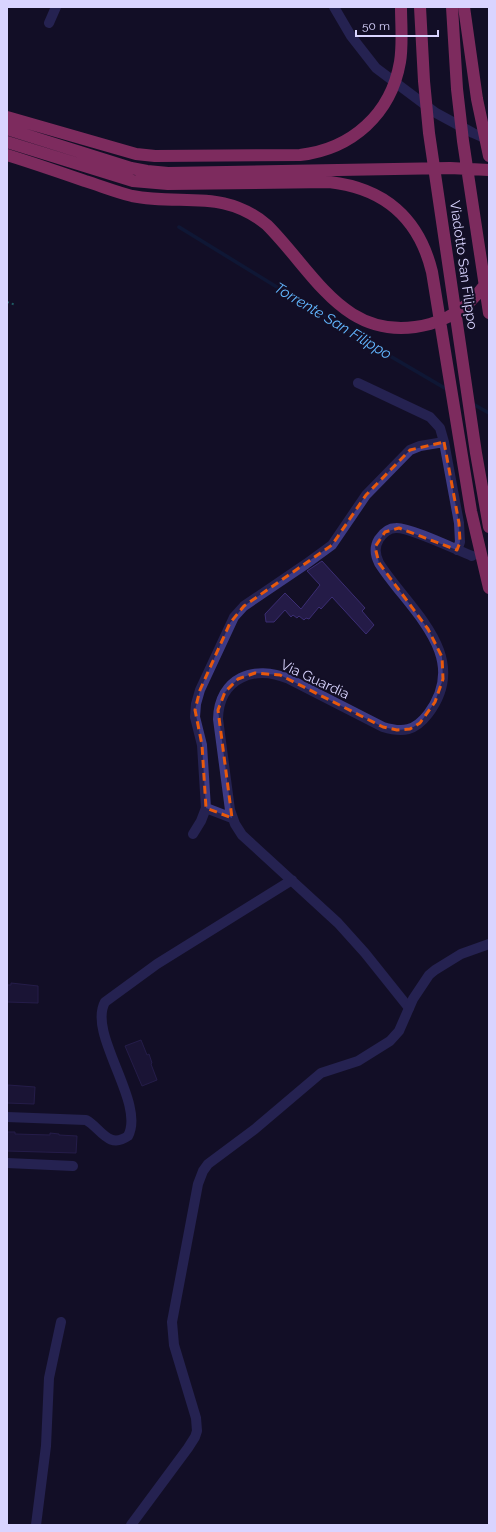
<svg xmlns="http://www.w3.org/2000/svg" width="496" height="1532" font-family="Raleway,sans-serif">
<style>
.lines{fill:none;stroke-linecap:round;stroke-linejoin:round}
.stream{stroke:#0c2248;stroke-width:3.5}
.building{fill:#241b47;stroke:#3b2d73}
.path{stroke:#2fb8b0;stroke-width:2;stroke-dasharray:2 3;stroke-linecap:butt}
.minor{stroke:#3d3a85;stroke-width:10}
.tertiary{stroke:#3d3a85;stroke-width:10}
.motorway{stroke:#ff4fa3;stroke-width:12}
.marked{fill:none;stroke:#e8590c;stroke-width:3;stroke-dasharray:8 5;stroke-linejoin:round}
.labels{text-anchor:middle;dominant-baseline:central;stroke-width:4;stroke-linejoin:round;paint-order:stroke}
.street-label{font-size:14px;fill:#d9d4ff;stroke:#130f26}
.water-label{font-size:15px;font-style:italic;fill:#62b6ff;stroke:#130f26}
</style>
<rect width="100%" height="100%" fill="#130f26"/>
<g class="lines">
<path class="stream" d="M179,227l194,119 75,44
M471,403l18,10"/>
</g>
<path class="building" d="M322,561l43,47 -3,3 12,14 -8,9 -34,-37 -11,12 -2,-2 -10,12 -3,-1 -2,2 -5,-4 -2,2 -4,-3 -2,2 -6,-7 -11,12h-8l-1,-8 20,-21 16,16 19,-24 -13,-14z
M11,983l27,3v17l-31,-1v-17h4z
M141,1040l6,15 2,-1 3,9 -1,1 6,16 -15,6 -17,-40z
M8,1085l27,2 -1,17 -27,-1z
M7,1132h8v2l35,1v-2l9,1v1l18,1 -1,17 -69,-2z"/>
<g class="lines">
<path class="path" d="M7,302l9,3"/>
<path class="minor" d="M49,23l7,-16
M358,383l72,34 10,11 4,14 15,81 1,19 -3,8
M206,808l26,10
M193,834l8,-13 5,-13 -4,-63 -7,-28 1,-13 4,-14 34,-73 10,-11 62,-42 26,-19 34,-50 44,-45 10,-4 24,-4
M409,1008l-44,-55 -27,-30 -96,-88 -7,-11 -5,-14 -12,-91c1,-41 36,-55 71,-40l94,48c20,6 32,4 45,-13 45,-59 -21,-106 -49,-151 -4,-8 -5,-16 0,-24 4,-6 9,-11 17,-11 13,-1 61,22 76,28
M7,1117l79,3c14,7 22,30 42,16 18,-33 -41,-102 -23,-134l52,-38 135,-84
M7,1163l66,3
M36,1525l10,-79 3,-68 12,-56"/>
<path class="tertiary" d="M334,7l17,29 25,32 60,45 37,20 16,7
M131,1525l57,-77 7,-11 2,-6 -1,-13 -22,-73 -2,-23 26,-138 5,-13 5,-7 47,-35 66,-56 37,-12 32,-20 9,-10 14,-32 16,-24 6,-5 26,-16 28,-10"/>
<path class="motorway" d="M420,7l4,74 5,52 47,320 13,74
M452,7l5,82 6,52 26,172
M464,7l13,92 12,57
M7,117l129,37 19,2 145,-1c52,-6 91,-41 100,-93 3,-18 1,-37 1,-55
M7,129l124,39 16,3 21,2 282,-5 39,2
M7,142l126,39 35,3 161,-2c55,6 90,36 103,90l39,239 18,77
M7,155c26,8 52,17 78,26 16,5 31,11 47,15 50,10 91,-8 135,29 49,49 79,121 163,99 25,-7 46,-24 59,-46"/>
</g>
<path d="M0 0H496V1532H0ZM444,442l15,81 1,19 -3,8 -58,-22 -14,4 -10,15 4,16 49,66 14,28 1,22 -8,23 -15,21 -10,6 -13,1 -14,-3 -103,-52 -25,-2 -17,6 -13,13 -7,18 14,108 -26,-10 -4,-63 -7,-35 5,-20 30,-67 14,-17 88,-61 34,-50 44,-45z" fill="#130f26" fill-opacity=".55" fill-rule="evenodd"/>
<path class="marked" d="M444,442l15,81 1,19 -3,8 -58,-22 -14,4 -10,15 4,16 49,66 14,28 1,22 -8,23 -15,21 -10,6 -13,1 -14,-3 -103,-52 -25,-2 -17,6 -13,13 -7,18 14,108 -26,-10 -4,-63 -7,-35 5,-20 30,-67 14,-17 88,-61 34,-50 44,-45z"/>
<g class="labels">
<g class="street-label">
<text transform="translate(464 265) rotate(82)">Viadotto San Filippo</text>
<text transform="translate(315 679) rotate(25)">Via Guardia</text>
</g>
<g class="water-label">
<text transform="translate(333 321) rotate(31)">Torrente San Filippo</text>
</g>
</g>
<rect width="496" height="1532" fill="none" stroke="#d9d4ff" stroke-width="16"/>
<path d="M356 30v6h82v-6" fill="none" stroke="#d9d4ff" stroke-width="2"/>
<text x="362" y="30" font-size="12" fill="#d9d4ff" stroke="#130f26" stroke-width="3" paint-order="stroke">50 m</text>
</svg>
